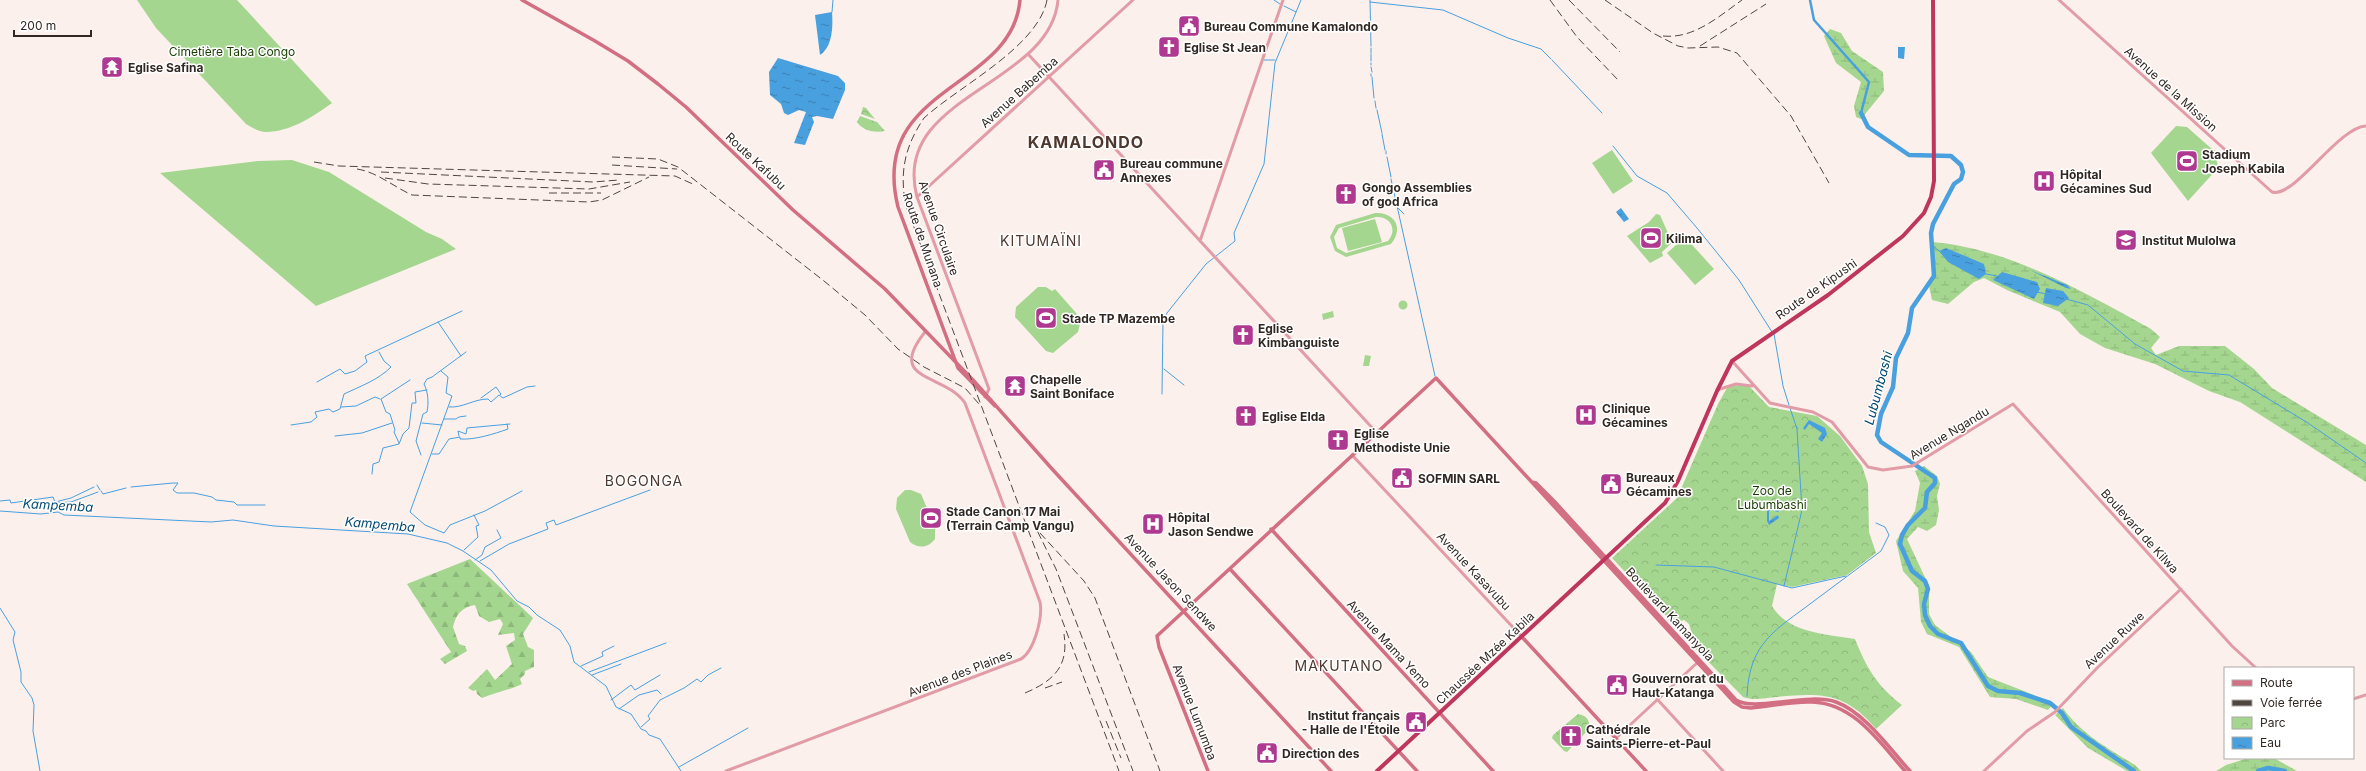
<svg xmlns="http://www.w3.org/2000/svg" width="2366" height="771" font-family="Inter,sans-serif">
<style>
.green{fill:#a5d68f;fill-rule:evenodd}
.forest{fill:url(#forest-firs)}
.wetland{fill:url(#wetland-marsh)}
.park{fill:url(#park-crowns)}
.water{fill:url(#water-ripples)}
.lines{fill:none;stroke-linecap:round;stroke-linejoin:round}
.stream{stroke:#49a0df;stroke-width:1}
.canal{stroke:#49a0df;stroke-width:2.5}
.river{stroke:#49a0df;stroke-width:4.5}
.tertiary{stroke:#e19ca7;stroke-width:3}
.secondary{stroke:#d26f82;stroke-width:3.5}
.trunk{stroke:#be365d;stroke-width:4}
.rail{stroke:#504641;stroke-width:1;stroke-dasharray:8 4;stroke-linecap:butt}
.labels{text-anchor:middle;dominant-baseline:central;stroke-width:3;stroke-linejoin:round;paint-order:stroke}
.poi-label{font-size:12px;font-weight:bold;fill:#322823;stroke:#fff;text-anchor:start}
.park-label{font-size:12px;fill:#193c02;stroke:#fff}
.street-label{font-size:12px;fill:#322823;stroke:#fff}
.water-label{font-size:13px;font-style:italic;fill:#014871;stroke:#fff}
.quarter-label{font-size:14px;letter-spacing:1px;fill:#4e382f;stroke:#fff}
.district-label{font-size:16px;font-weight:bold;letter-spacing:1px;fill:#4e382f;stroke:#fff}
</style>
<defs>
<pattern id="forest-firs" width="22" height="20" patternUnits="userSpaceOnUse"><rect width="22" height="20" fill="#a5d68f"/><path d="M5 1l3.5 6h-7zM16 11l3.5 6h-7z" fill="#8eb87b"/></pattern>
<pattern id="wetland-marsh" width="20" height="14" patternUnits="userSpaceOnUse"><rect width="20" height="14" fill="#a5d68f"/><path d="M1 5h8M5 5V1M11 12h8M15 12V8" fill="none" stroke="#8eb87b"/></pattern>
<pattern id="park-crowns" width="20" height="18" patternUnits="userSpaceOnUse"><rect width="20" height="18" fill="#a5d68f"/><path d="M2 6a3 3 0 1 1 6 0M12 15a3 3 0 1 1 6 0" fill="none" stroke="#8eb87b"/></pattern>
<pattern id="water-ripples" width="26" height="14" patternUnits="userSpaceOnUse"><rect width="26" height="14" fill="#49a0df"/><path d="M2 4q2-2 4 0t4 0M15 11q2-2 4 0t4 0" fill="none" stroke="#3d82b4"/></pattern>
</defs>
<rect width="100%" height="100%" fill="#fcf0ec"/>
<path class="green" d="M137,0h100l95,103c-18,13 -42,29 -66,29 -7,0 -13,-4 -20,-8l-90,-96z
M2176,126l11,1 26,23h2l3,18 -30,33 -37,-48z
M1612,150l21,31 -20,13 -21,-31z
M292,160l37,12 97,60 16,7 14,10 -140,57 -156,-133 98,-12z
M1375,213c20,-1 29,15 16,31l-45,13 -11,-6 -5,-14 6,-12zM1376,217c14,-1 22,12 12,24l-42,12 -9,-5 -3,-11 5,-9z
M1656,214l4,1 8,18 7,7 -13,12 1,4 -13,7 -23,-27 22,-14z
M1375,219l7,23 -34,9 -6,-23z
M1685,237l29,32 -19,16 -28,-32z
M1038,287h8l6,4 3,-2 22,25 -3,3 6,7 -2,8 -25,21 -7,-2 -31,-34 1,-10z
M1398.5 305a4.5 4.5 0 1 1 9 0a4.5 4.5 0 1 1-9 0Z
M1333,311l1,6 -11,3 -1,-6z
M1365,355l6,1 -2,10h-6z
M905,490h6l10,4 14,33v12c-7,9 -16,10 -25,3l-14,-33 1,-11z"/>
<path class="forest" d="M470,559l63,59 -10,16 5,13 6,3v17l-9,4v3l-5,5 2,5c-12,6 -26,8 -40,14l-5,-4 -1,-4 -3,1 -5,-3 19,-19 8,11 17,-16 -6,-18 9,-6 -1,-7 -16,2 5,-11 -3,-5 -11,3 -10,-6 -4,-11c-13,2 -19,9 -22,22l6,17 6,2 2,5 -22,13 -5,-5 11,-7 -44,-68z"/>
<path class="wetland" d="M1830,29l11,4 11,18 31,21 1,19 -23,28 -5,-2 -2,-11 7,-24 -25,-19 -12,-27z
M1933,242c78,7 150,50 218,87l9,8 -9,11 5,7 23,-9h46l29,23 18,19 94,57v37l-126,-80 -31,-11 -54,-27 -50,-16 -25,-14 -20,-22 -53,-22 -23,-12 -10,4 -26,22 -16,-4 -3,-14 6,-10z
M1924,466l13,10 3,8 -3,12 2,14 -3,15 -9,6 -9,-4 -11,12 22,47v28l6,11 36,27 17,25 66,26 -6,7 -32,-11 -26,-2 -31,-50 -32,-13 -6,-12 -3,-34 -15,-17 -7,-30 19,-30 5,-28 -5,-12z
M2063,708c18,26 46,41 72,57l6,6h-14l-39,-23 -33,-33z
M2248,758h26l23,13h-81l10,-6z"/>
<path class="park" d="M863,107l3,1 9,11 -14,-5z
M860,116l17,6 8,9c-10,2 -22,0 -28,-9z
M1748,385l21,22 48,9 23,20 22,30 6,18 1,48 7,21 -29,22 -55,12 -15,-3 -5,22c16,27 54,28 83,33 11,28 22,47 47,66l-26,24c-31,-37 -55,-36 -100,-32 -11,1 -22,4 -33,0l-56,-57 5,-6 -3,-10 -5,-4 -11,3 -61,-65 65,-60 41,-94 10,-18z
M1578,714c9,2 11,5 12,14l-23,24 -3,-1 -12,-13 1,-3z"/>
<path class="water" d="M832,12c1,13 1,35 -12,43l-5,-40z
M1898,47h7l-1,12 -6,-1z
M778,58l60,18 7,7v7l-12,29 -16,-3 -5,1 2,5 -9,23 -11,-2 12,-31 -7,-2 -11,5 -4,-2 -3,-9 -11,-9 -1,-23z
M1621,208l8,11 -5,3 -8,-10z
M1946,248l38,16 2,10 -7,5 -31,-17 -9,-11z
M2030,270l37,15 4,4 -5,-1z
M2002,272l35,10 3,7 -6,10 -41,-19z
M2046,288l17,3 6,7 -11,8 -15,-3z
M1809,420l16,8 2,6 -5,8 -4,-3 4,-6 -13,-9 -4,6 -2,-2z
M1771,508l9,2 -2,2 -6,-2 -3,1v10l9,-6 1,3 -10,7 -2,-4v-11z"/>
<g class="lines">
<path class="stream" d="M1274,0l6,4
M1370,0l1,46
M1370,2l73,8 65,28 33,11 10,10
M1284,6l12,6
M832,12l1,-12
M1371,48v5
M1371,54v7
M1264,60h11
M1552,60l50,53
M1371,65v-2
M1371,67l1,5
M1371,76v-2
M1372,77l2,21
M1375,101l1,7
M1377,110l5,23
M1382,134l3,16
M1613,146l24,30 30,17 30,35 42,52 33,52
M1386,151v3
M1387,157l4,20
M1391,179l44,197
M1398,208l6,6
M1932,245l7,6
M1986,274l11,2
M2037,292l9,2
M2066,299l22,6 47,39 48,27 46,4 79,48 58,40
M438,322l23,34
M1774,334l9,52 6,19
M1164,369l20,16
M441,371l7,6 -2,16 6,3 -42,116 15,13 19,8 6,-8 35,-14 37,-20
M317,382l23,-13 5,5 10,-3 12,-9 -2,-6 97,-45
M1162,394l1,-73 4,-8 39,-49 29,-23 -1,-8 30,-69 11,-101 26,-63
M481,398l15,-11 5,7 -1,1
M341,407l15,-1 19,-9 5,2
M449,407c14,1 25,-8 39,-8l3,3 8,-7 4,3 24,-11 8,-1
M444,419h12l3,-2 7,-1
M422,423l20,2
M291,425l20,-3 6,-5 -2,-5 14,-3 4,3 7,-3 4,-15c17,-8 34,-14 47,-27l-7,-6 -5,-9
M335,436l27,-3 30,-10
M459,436l-1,-5 8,3 1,-6 43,-4
M399,443l-5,-11 1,-2 -5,-16 -4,-2 -5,-13 29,-19
M432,454h7l10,-15 11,-2v2c15,1 34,-5 48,-10l-1,-5
M421,455l-5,-14 7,-27 4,-2c2,-10 1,-20 -3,-28l3,-5 5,-2 34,-25
M372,474l1,-10 6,-2 4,-14 16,-4 4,-10 6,-6 3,-25h4l-1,-11 12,-2
M97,485l3,5
M131,487l42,-4h5l-5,7 4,3h17l18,4 4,3 18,2 3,3h28
M101,491l2,3 23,-6
M0,501l10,-1 1,3 42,-6 2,5 16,-4 23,-11
M55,503l16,-1 27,-10
M0,511l41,3 17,-2 6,3 147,7 22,-2 41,6 134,8 39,9 16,8 28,19 26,31 12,6 8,8 23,15 10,16 4,16 32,24 10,21 15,7 10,15 5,2 3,4 11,4 21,32
M464,550l14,-13 -2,-11 3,-1 -5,-10
M475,560l7,-5 3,-8 16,-9 -4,-8
M480,561l29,-17 39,-15 -2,-6 8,-3 2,5 94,-35
M1656,565l58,2 78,21 54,-12
M1784,586l18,-76 -5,-81 -7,-21
M0,608l15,24 -2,8 8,32v10l11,16 2,7 -1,26 7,40
M581,666l22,-10 -1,-4 12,-6
M589,672l77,-29
M592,675l29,-11
M1747,696c2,-54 29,-66 67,-95 22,-17 45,-33 67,-50l8,-16 -4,-8 -9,-4
M611,700l20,-15 4,5 25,-15
M619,709l20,-14 18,-5 4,4
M641,727l9,-8 -2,-3 12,-16 24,-12 13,-9 4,3 7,-7 13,-7
M679,767l69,-39"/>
<path class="canal" d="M1810,0l4,20 55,62 -8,31"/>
<path class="river" d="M1861,113l7,14 41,28 42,1 10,9 2,7 -2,7 -7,5 -21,40 -2,9 3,43 -22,32 -4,25 -12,25 -3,29 -12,27 -4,21 4,7 54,36v5l-8,9 -2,16 -17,17 -6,10 -2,9 12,27 13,10 3,8 -4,15 1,11 5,11 8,8 23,9 27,43 10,5 22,2 30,10 12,10 9,14 63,44
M2258,771l10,-3 17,3"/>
<path class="tertiary" d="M2059,0l213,192c22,7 66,-65 94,-66
M1028,54l349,379
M917,197l216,-197
M1200,241l83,-241
M1732,361l38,42 43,9 19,10 36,45 15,3 29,-4 101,-62 219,242 24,22
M1717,390l19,-6 16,2
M985,397l4,-8 -72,-192c-27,-102 133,-110 141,-197
M1352,455l170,182
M1657,699l66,72
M2353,699l13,-4
M1616,738l82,-76
M726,771l295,-112c13,-8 22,-41 19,-57l-75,-199c-20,-30 -80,-21 -40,-71
M1984,771l43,-40 28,-19 42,-44 84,-79"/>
<path class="secondary" d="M522,0l73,41 33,20 30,23 28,23 107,103 92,79 88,91 80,90 278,301
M995,406l-37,-38 -60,-161c-30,-122 114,-116 122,-207
M1532,482l4,1 18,18 182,199c18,12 72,-8 100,2 28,10 54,47 74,69
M1271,529l222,242
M1230,569l187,202
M1522,637l124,134
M1208,771l-49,-124 -2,-11 279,-258 298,324 8,5 9,1c21,-2 41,-7 61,-6 42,1 68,41 93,69"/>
<path class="trunk" d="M1377,771l288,-268 13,-22 39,-90 15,-30 96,-66 75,-59 21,-23 7,-16 3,-16 -1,-181"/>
<path class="rail" d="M1047,0c-9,47 -88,86 -123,118 -19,28 -25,54 -18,88l213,565
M1550,0l27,37 42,44
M1569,0l51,52
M1605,0l48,33 25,13 10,2 30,-1 19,6 54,63 38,67
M1663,36c31,3 55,-19 79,-36
M1700,46l66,-42
M612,157l46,2 20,8 146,114 41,34 33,34 26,18 41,21 14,16
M314,162l25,4 336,10 20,9
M612,165l65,4
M357,169c20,3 37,18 55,26l177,7 13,-2 47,-23
M381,172l212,10 26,-2
M385,178l43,6 161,5 41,-7
M549,193h52
M1027,510l29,59 77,202
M1040,533l44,48 11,17 65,173
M1045,688l17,-6
M1025,693c28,-12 44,-26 39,-59
M1106,721l15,37"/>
</g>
<defs>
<g id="civic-square" transform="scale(1.15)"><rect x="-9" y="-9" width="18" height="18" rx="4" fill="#af3890" stroke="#fff"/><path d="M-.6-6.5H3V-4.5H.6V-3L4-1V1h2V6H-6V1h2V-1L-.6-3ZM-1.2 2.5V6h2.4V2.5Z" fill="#fff"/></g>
<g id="church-square" transform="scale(1.15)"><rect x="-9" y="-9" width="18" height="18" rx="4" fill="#af3890" stroke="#fff"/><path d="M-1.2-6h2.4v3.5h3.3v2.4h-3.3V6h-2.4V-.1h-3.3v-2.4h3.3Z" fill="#fff"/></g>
<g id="temple-square" transform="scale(1.15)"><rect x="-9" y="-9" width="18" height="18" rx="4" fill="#af3890" stroke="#fff"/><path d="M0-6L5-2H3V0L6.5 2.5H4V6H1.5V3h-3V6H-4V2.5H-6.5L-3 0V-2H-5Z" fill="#fff"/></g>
<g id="stadium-square" transform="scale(1.15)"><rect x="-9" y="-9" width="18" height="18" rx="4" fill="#af3890" stroke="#fff"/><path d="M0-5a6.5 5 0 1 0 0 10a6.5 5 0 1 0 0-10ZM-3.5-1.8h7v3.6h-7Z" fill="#fff"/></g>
<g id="hospital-square" transform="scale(1.15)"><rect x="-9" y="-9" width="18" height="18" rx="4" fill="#af3890" stroke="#fff"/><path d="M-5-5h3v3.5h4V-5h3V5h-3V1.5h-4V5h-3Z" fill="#fff"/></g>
<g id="university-square" transform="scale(1.15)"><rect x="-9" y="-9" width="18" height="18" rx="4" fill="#af3890" stroke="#fff"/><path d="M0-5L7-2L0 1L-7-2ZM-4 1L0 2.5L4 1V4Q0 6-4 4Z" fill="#fff"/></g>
</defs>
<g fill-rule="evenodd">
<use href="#civic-square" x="1189" y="26"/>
<use href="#church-square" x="1169" y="47"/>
<use href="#temple-square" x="112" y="67"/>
<use href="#stadium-square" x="2187" y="161"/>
<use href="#civic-square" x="1104" y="170"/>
<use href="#hospital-square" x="2044" y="181"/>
<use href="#church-square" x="1346" y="194"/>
<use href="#stadium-square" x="1651" y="238"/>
<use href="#university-square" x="2126" y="240"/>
<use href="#stadium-square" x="1046" y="318"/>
<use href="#church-square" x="1243" y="335"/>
<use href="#temple-square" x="1015" y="386"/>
<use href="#hospital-square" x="1586" y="415"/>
<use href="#church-square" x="1246" y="416"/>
<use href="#church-square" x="1338" y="440"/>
<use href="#civic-square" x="1402" y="478"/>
<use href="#civic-square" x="1611" y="484"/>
<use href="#stadium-square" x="931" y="518"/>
<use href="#hospital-square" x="1153" y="524"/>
<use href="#civic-square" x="1617" y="685"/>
<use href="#civic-square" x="1416" y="722"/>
<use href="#church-square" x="1571" y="736"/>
<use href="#civic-square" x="1267" y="753"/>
</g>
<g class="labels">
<g class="poi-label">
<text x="1204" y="26">Bureau Commune Kamalondo</text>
<text x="1184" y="47">Eglise St Jean</text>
<text x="128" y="67">Eglise Safina</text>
<text x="2202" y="154">Stadium<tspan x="2202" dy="14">Joseph Kabila</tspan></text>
<text x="1120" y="163">Bureau commune<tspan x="1120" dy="14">Annexes</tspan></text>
<text x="2060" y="174">Hôpital<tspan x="2060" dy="14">Gécamines Sud</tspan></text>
<text x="1362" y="187">Gongo Assemblies<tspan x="1362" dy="14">of god Africa</tspan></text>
<text x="1666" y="238">Kilima</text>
<text x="2142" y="240">Institut Mulolwa</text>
<text x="1062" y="318">Stade TP Mazembe</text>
<text x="1258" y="328">Eglise<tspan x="1258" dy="14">Kimbanguiste</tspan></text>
<text x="1030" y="379">Chapelle<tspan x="1030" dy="14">Saint Boniface</tspan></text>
<text x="1602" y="408">Clinique<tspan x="1602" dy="14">Gécamines</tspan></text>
<text x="1262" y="416">Eglise Elda</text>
<text x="1354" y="433">Eglise<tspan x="1354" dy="14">Methodiste Unie</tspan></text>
<text x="1626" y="477">Bureaux<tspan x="1626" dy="14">Gécamines</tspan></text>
<text x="1418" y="478">SOFMIN SARL</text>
<text x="946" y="511">Stade Canon 17 Mai<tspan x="946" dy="14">(Terrain Camp Vangu)</tspan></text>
<text x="1168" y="517">Hôpital<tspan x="1168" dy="14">Jason Sendwe</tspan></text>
<text x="1632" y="678">Gouvernorat du<tspan x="1632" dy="14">Haut-Katanga</tspan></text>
<text x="1400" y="715" text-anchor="end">Institut français<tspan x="1400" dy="14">- Halle de l'Étoile</tspan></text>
<text x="1586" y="729">Cathédrale<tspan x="1586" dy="14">Saints-Pierre-et-Paul</tspan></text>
<text x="1282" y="753">Direction des</text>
</g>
<g class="park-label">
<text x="232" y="51">Cimetière Taba Congo</text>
<text x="1772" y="490">Zoo de<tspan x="1772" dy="14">Lubumbashi</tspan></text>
</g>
<g class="street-label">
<text transform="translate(2171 89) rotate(42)">Avenue de la Mission</text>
<text transform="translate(1019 92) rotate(-42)">Avenue Babemba</text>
<text transform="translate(756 161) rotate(43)">Route Kafubu</text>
<text transform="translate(939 228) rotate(71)">Avenue Circulaire</text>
<text transform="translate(923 240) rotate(71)">Route de Munana</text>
<text transform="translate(1816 289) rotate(-35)">Route de Kipushi</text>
<text transform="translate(1949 433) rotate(-31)">Avenue Ngandu</text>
<text transform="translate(2140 531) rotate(48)">Boulevard de Kilwa</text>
<text transform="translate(1474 571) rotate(47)">Avenue Kasavubu</text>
<text transform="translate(1171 582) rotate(47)">Avenue Jason Sendwe</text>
<text transform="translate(1670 614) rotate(47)">Boulevard Kamanyola</text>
<text transform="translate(2114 640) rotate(-43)">Avenue Ruwe</text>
<text transform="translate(1389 644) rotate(47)">Avenue Mama Yemo</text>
<text transform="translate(1485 658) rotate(-43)">Chaussée Mzée Kabila</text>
<text transform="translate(960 673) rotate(-21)">Avenue des Plaines</text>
<text transform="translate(1195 712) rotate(69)">Avenue Lumumba</text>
</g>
<g class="water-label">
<text transform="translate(1878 388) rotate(-75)">Lubumbashi</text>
<text transform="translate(58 505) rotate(3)">Kampemba</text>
<text transform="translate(380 524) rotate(5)">Kampemba</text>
</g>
<g class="quarter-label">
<text x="1041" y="240">KITUMAÏNI</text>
<text x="644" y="480">BOGONGA</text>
<text x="1339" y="665">MAKUTANO</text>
</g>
<g class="district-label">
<text x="1086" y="142">KAMALONDO</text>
</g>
</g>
<rect x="2224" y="667" width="130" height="92" fill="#ffffff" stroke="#ada9a7"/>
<rect x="2232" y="680" width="20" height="6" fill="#d26f82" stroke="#ada9a7"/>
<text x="2260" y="687" font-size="12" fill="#322823">Route</text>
<rect x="2232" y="700" width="20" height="6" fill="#504641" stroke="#ada9a7"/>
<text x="2260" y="707" font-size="12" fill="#322823">Voie ferrée</text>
<rect x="2232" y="717" width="20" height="12" fill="url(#park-crowns)" stroke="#ada9a7"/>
<text x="2260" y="727" font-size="12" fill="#322823">Parc</text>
<rect x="2232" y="737" width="20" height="12" fill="url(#water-ripples)" stroke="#ada9a7"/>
<text x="2260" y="747" font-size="12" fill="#322823">Eau</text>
<path d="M14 30v6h77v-6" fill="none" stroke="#322823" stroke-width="2"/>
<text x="20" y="30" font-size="12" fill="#322823" stroke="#ffffff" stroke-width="3" paint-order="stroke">200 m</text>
</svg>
